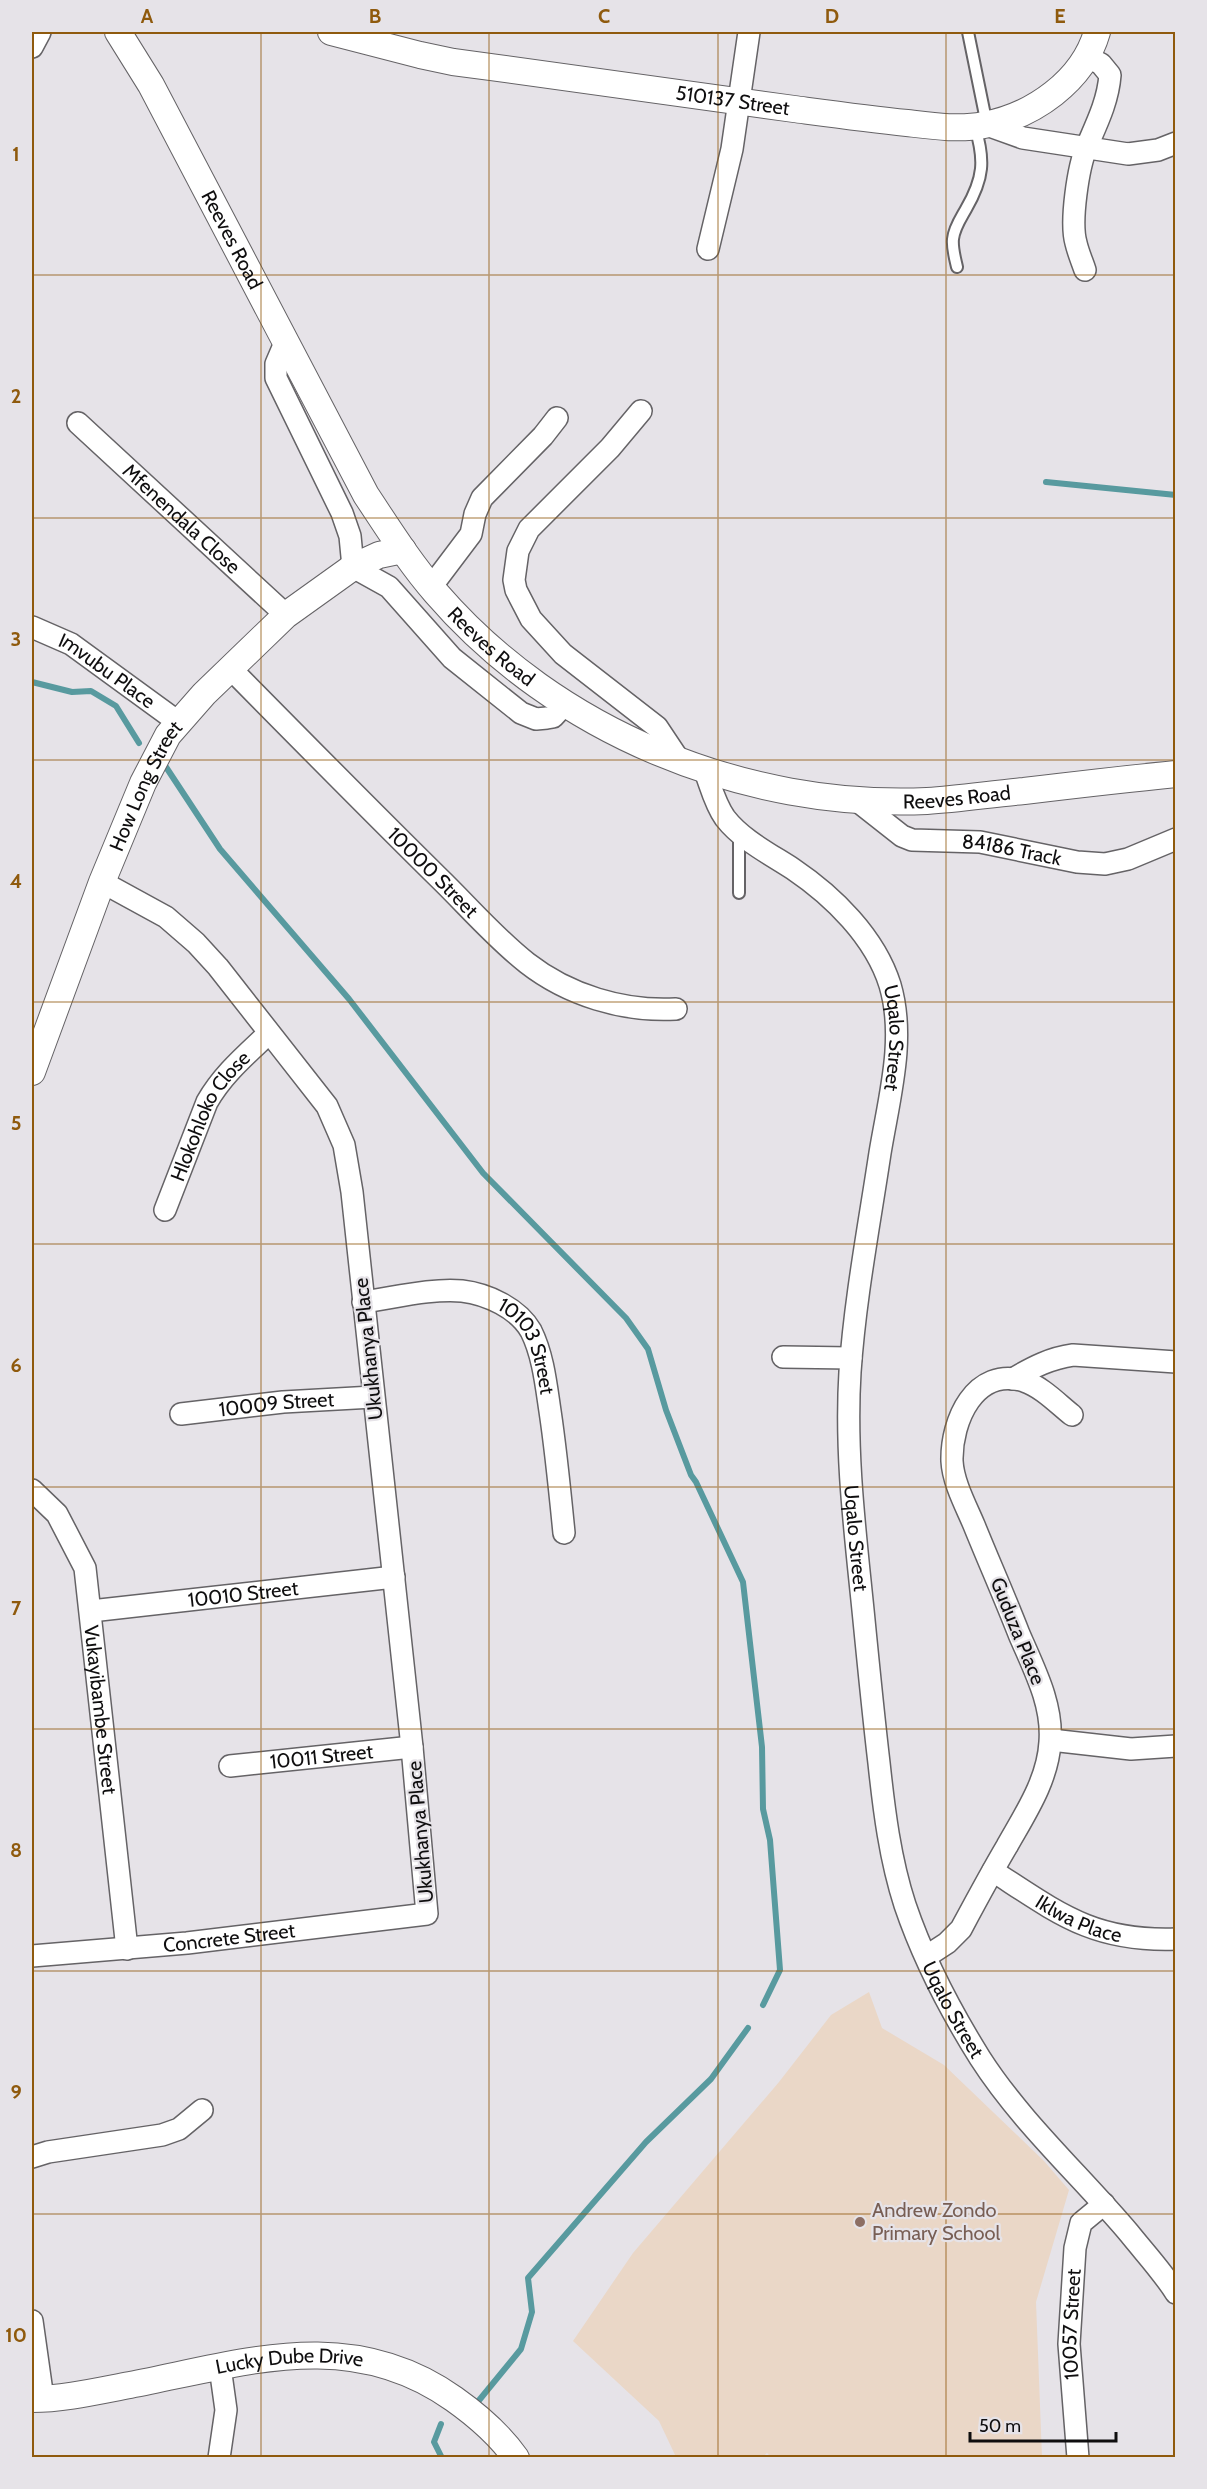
<svg xmlns="http://www.w3.org/2000/svg" width="1207" height="2489" font-family="Cabin,sans-serif">
<style>
.education{fill:#ead7c7}
.lines{fill:none;stroke-linecap:round;stroke-linejoin:round}
.stream{stroke:#589a9f;stroke-width:6}
.service-casing{stroke:#656366;stroke-width:14}
.minor-casing{stroke:#656366;stroke-width:24}
.tertiary-casing{stroke:#656366;stroke-width:28}
.service{stroke:#fff;stroke-width:10}
.minor{stroke:#fff;stroke-width:21}
.tertiary{stroke:#fff;stroke-width:26}
.grid{fill:none;stroke:#8f5a0d;stroke-width:1.5;stroke-opacity:0.55}
.education-dot{fill:#8d6e63;stroke:#e6e3e8;stroke-width:2}
.labels{text-anchor:middle;dominant-baseline:central;stroke-width:4.5;stroke-linejoin:round;paint-order:stroke}
.street-label{font-size:20px;fill:#0f0e0f;stroke:#e6e3e8}
.education-label{font-size:20px;fill:#785e54;stroke:#e6e3e8;text-anchor:start}
.neatline{fill:none;stroke:#8f5a0d;stroke-width:2}
.grid-label{font-size:20px;text-anchor:middle;font-weight:bold;fill:#8f5a0d}
</style>
<rect width="100%" height="100%" fill="#e6e3e8"/>
<path class="education" d="M869,1992l13,36 62,37 100,96 25,29 -33,112 6,155 -270,1 -5,-5 -6,5 -85,-1 -17,-36 -86,-80 60,-88 146,-171 52,-67z"/>
<g class="lines">
<path class="stream" d="M1046,482l130,13
M32,682l40,10 19,-1 25,15 23,37
M166,767l54,82 129,150 134,174 143,145 22,31 18,61 25,65 5,7 47,100 19,165 1,62 7,31 10,130 -17,35
M476,2404l45,-55 11,-37 -4,-34 118,-136 65,-63 37,-51
M441,2424l-7,18 8,16"/>
<g class="service-casing">
<path id="service" d="M968,32l19,93
M957,267c-2,-9 -5,-19 -4,-28 1,-11 8,-21 13,-30 18,-31 19,-49 9,-82
M739,833v60"/>
</g>
<g class="minor-casing">
<g id="minor">
<path d="M32,47l8,-15"/>
<path d="M987,125l36,13 105,16 30,-4 18,-7"/>
<path d="M708,249l24,-100 17,-117"/>
<path d="M1085,270c-3,-9 -7,-18 -9,-27 -6,-21 2,-76 11,-97 10,-23 21,-45 23,-71l-9,-11 -15,-8"/>
<path d="M285,343l-9,21v14l66,135 8,23 3,31 36,20 63,71 69,55 15,6 11,-1 6,-1 12,-13"/>
<path d="M641,411l-31,37 -81,81 -11,22 -4,29 2,10 15,29 32,35 94,73 22,33"/>
<path id="s1" d="M78,423l208,192"/>
<path d="M431,587l40,-53 4,-20 7,-16 61,-62 14,-18"/>
<path id="s2" d="M32,627l39,17 107,78"/>
<path id="s3" d="M230,668c69,70 138,140 208,209 29,28 57,61 89,86 41,32 96,49 149,46"/>
<path id="s4" d="M705,771c6,16 10,33 20,47 17,22 45,36 68,51 40,27 82,68 97,116 16,54 -1,113 -10,168 -11,73 -25,146 -30,219 -5,80 5,159 13,238 5,51 10,102 16,153 5,47 11,96 26,142 18,53 45,105 75,153 41,64 100,117 149,175 16,20 33,38 47,60"/>
<path id="s5" d="M855,799l47,37 10,4 68,2 97,20 28,2 23,-5 48,-20"/>
<path id="s6" d="M165,1210l42,-108c16,-28 39,-47 62,-69"/>
<path id="s7" d="M363,1302c30,-4 69,-14 99,-11 25,3 56,17 69,40 12,24 15,53 19,80 6,40 10,81 14,122"/>
<path d="M783,1357l68,1"/>
<path d="M1013,1379c20,-12 38,-21 60,-24l103,7"/>
<path id="s8" d="M181,1414l102,-12 90,-5"/>
<path id="s9" d="M32,1490l25,24 28,54 42,381"/>
<path id="s10" d="M91,1611l303,-34"/>
<path d="M1051,1740l80,9 45,-3"/>
<path id="s11" d="M230,1766l182,-19"/>
<path id="s12" d="M993,1871c65,42 100,71 183,68"/>
<path id="s13" d="M32,1956l155,-13 240,-29 -15,-167 -60,-555 -8,-47 -17,-39 -109,-139 -22,-24 -30,-26 -64,-35"/>
<path d="M927,1956l20,-13 14,-14c15,-28 30,-56 46,-83 18,-32 41,-66 43,-104 3,-38 -16,-73 -31,-108 -14,-36 -30,-72 -45,-109 -8,-19 -21,-43 -22,-64 -1,-40 23,-95 72,-80 18,6 33,22 48,34"/>
<path d="M32,2157l16,-5 114,-17 17,-6 23,-19"/>
<path d="M32,2321l11,78"/>
<path d="M219,2458l7,-48 -6,-43"/>
<path id="s14" d="M1078,2458l-9,-114 6,-96 6,-25 23,-19"/>
</g>
</g>
<g class="tertiary-casing">
<g id="tertiary">
<path id="s15" d="M118,32l33,53 215,410c22,33 43,67 70,98 120,139 308,216 491,208 32,-2 64,-7 97,-10 50,-6 101,-12 152,-17"/>
<path id="s16" d="M331,32l89,23 33,7c114,15 228,31 341,47 38,5 75,10 113,14 25,3 52,7 77,2 49,-9 99,-44 113,-93"/>
<path id="s17" d="M32,1072l70,-190 41,-99 25,-48 36,-41 82,-79 67,-48 26,-12 24,-5"/>
<path id="s18" d="M32,2399c32,0 66,-8 98,-14 114,-22 220,-60 324,14 24,17 45,35 62,59"/>
</g>
</g>
<use href="#service" class="service"/>
<use href="#minor" class="minor"/>
<use href="#tertiary" class="tertiary"/>
</g>
<path class="grid" d="M261,32v2426M489,32v2426M718,32v2426M946,32v2426M32,275h1144M32,518h1144M32,760h1144M32,1002h1144M32,1244h1144M32,1487h1144M32,1729h1144M32,1971h1144M32,2214h1144"/>
<circle class="education-dot" cx="860" cy="2222" r="6"/>
<g class="labels">
<g class="street-label">
<text stroke="none"><textPath href="#s16" startOffset="408">510137 Street</textPath></text>
<text stroke="none"><textPath href="#s15" startOffset="237">Reeves Road</textPath></text>
<text stroke="none"><textPath href="#s1" startOffset="141">Mfenendala Close</textPath></text>
<text stroke="none"><textPath href="#s15" startOffset="723">Reeves Road</textPath></text>
<text stroke="none"><textPath href="#s2" startOffset="87">Imvubu Place</textPath></text>
<text stroke="none"><textPath href="#s17" startOffset="308">How Long Street</textPath></text>
<text stroke="none"><textPath href="#s15" startOffset="1227">Reeves Road</textPath></text>
<text stroke="none"><textPath href="#s5" startOffset="171">84186 Track</textPath></text>
<text stroke="none"><textPath href="#s3" startOffset="288">10000 Street</textPath></text>
<text stroke="none"><textPath href="#s4" startOffset="344">Uqalo Street</textPath></text>
<text stroke="none"><textPath href="#s6" startOffset="105">Hlokohloko Close</textPath></text>
<text transform="translate(368 1349) rotate(-96)">Ukukhanya Place</text>
<text stroke="none"><textPath href="#s7" startOffset="194">10103 Street</textPath></text>
<text stroke="none"><textPath href="#s8" startOffset="96">10009 Street</textPath></text>
<text stroke="none"><textPath href="#s4" startOffset="848">Uqalo Street</textPath></text>
<text stroke="none"><textPath href="#s10" startOffset="153">10010 Street</textPath></text>
<text transform="translate(1018 1631) rotate(68)">Guduza Place</text>
<text stroke="none"><textPath href="#s9" startOffset="238">Vukayibambe Street</textPath></text>
<text stroke="none"><textPath href="#s11" startOffset="92">10011 Street</textPath></text>
<text transform="translate(420 1832) rotate(-95)">Ukukhanya Place</text>
<text stroke="none"><textPath href="#s12" startOffset="99">Iklwa Place</textPath></text>
<text stroke="none"><textPath href="#s13" startOffset="198">Concrete Street</textPath></text>
<text stroke="none"><textPath href="#s4" startOffset="1334">Uqalo Street</textPath></text>
<text stroke="none"><textPath href="#s14" startOffset="134">10057 Street</textPath></text>
<text stroke="none"><textPath href="#s18" startOffset="261">Lucky Dube Drive</textPath></text>
</g>
<g class="education-label">
<text x="872" y="2210">Andrew Zondo<tspan x="872" dy="23">Primary School</tspan></text>
</g>
</g>
<rect width="1207" height="2489" fill="none" stroke="#e6e3e8" stroke-width="66"/>
<path d="M970 2432v9h146v-9" fill="none" stroke="#0f0e0f" stroke-width="3"/>
<text x="979" y="2432" font-size="18" fill="#0f0e0f" stroke="#e6e3e8" stroke-width="4.5" paint-order="stroke">50 m</text>
<rect x="33" y="33" width="1141" height="2423" class="neatline"/>
<g class="grid-label">
<text x="147" y="23">A</text>
<text x="375" y="23">B</text>
<text x="604" y="23">C</text>
<text x="832" y="23">D</text>
<text x="1060" y="23">E</text>
<text x="16" y="161">1</text>
<text x="16" y="403">2</text>
<text x="16" y="646">3</text>
<text x="16" y="888">4</text>
<text x="16" y="1130">5</text>
<text x="16" y="1372">6</text>
<text x="16" y="1615">7</text>
<text x="16" y="1857">8</text>
<text x="16" y="2099">9</text>
<text x="16" y="2342">10</text>
</g>
</svg>
